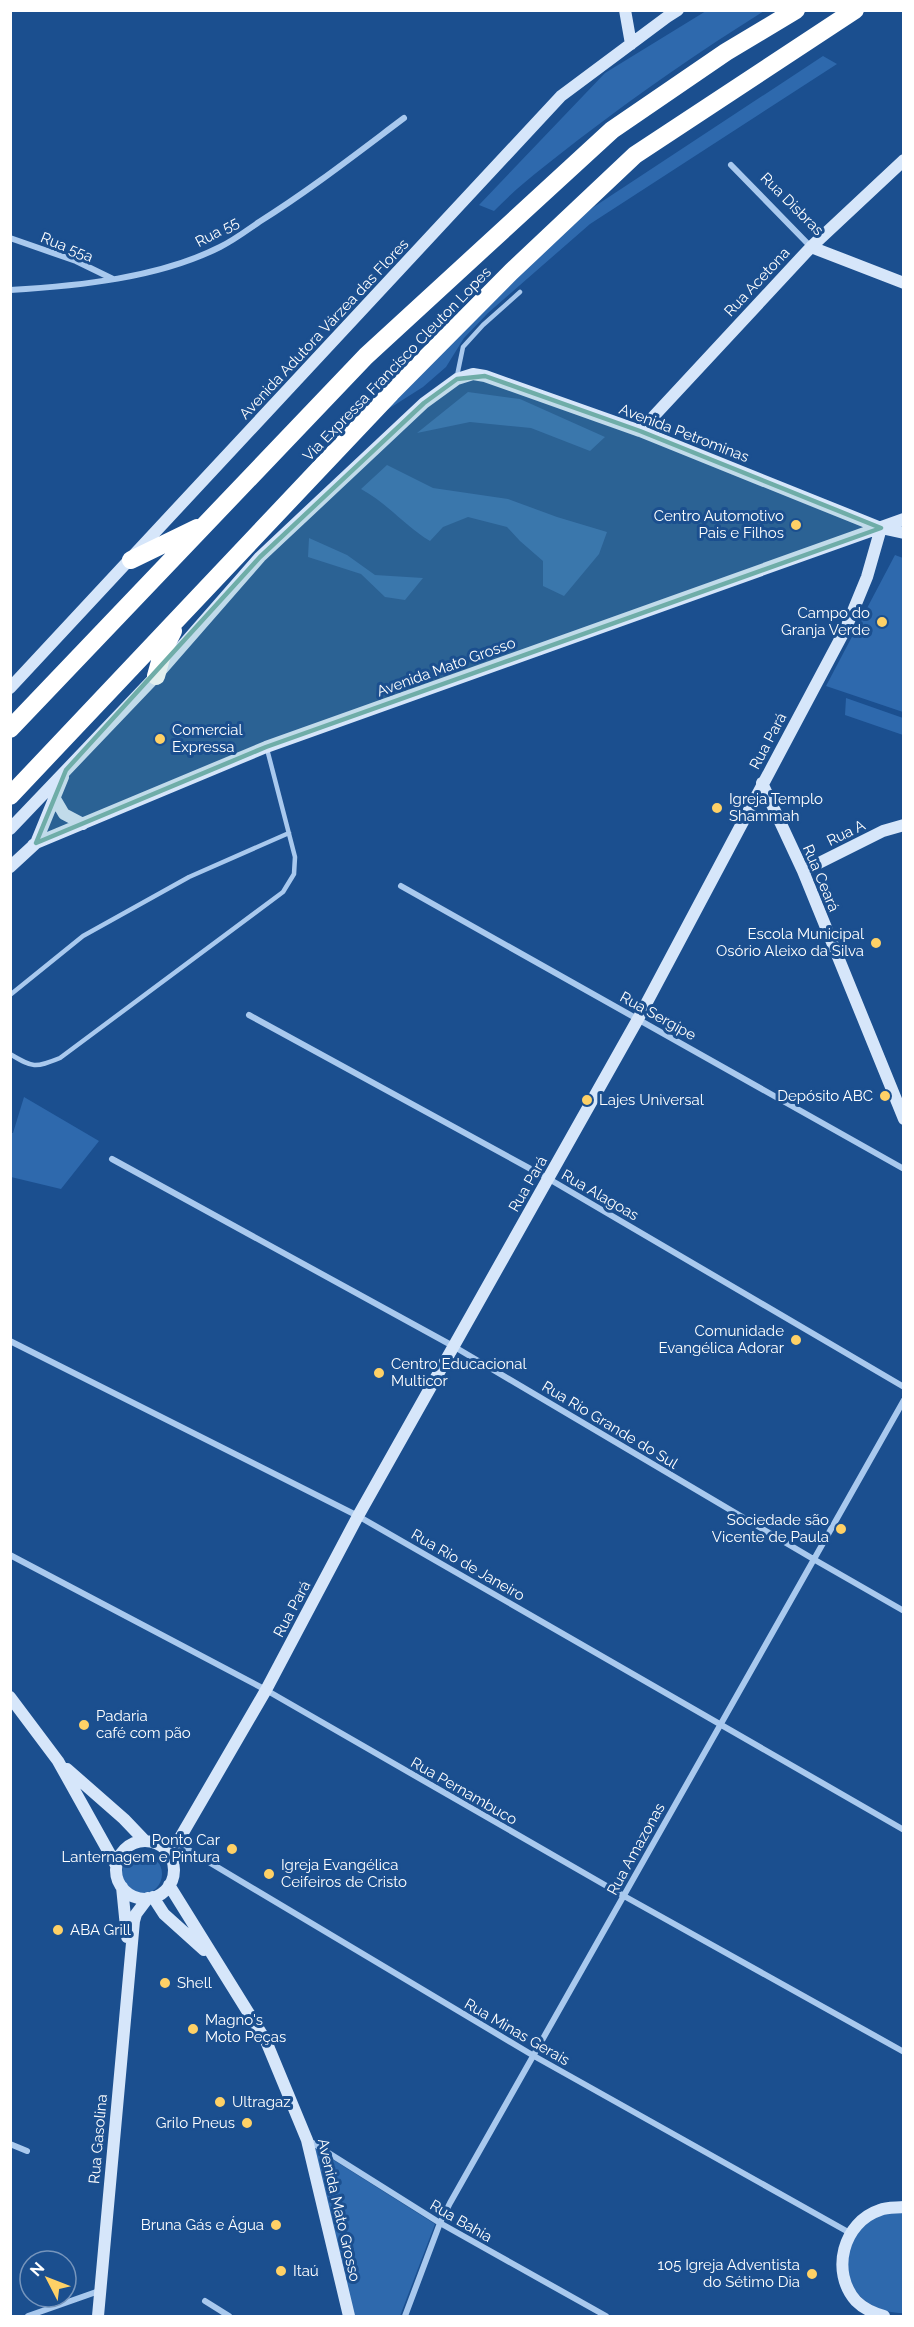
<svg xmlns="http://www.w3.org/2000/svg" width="914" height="2327" font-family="Raleway,sans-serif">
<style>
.green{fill:#2e69ad}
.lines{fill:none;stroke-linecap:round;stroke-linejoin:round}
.lane{stroke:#a9c9ee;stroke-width:4.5}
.street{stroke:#a9c9ee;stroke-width:6}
.secondary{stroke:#d6e6fa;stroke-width:12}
.highway{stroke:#fff;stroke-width:18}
.marked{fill:#6fada8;fill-opacity:0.2;stroke:#6fada8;stroke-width:4.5;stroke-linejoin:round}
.poi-dot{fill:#ffd166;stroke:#1b4f8f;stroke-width:2}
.labels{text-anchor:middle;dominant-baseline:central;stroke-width:6;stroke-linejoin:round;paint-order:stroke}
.street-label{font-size:15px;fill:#fff;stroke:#1b4f8f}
.poi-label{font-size:15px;fill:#fff;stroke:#1b4f8f;text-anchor:start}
</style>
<rect width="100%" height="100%" fill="#1b4f8f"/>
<path class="green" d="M706,11h58c-64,40 -126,83 -186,129 -29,23 -58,44 -84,71l-15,-6 126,-132z
M823,56l14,8 -247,160 -102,89 -24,25 -18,29 -23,20 -41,26 101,-106 97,-91z
M468,392l52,7 85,38 -15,14 -59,-23 -61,-6 -53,11z
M387,465l46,23 75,11 49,18 50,15 -8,22 -35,42 -21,-10v-25l-23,-20 -13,-14 -39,-10 -25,10 -13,14c-25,-15 -43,-38 -69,-52z
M309,538l38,17 28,20 48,3 -18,22 -20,-3 -24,-23 -53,-17z
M895,555l8,3v154l-77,-26z
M846,698l57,20v17l-58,-20z
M24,1097l75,44 -38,48 -50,-12v-44h2z
M122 1874a20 20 0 1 1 40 0a20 20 0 1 1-40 0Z
M313,2147l122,77 -35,92h-48z
M903,2210v103c-30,0 -58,-20 -56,-53 1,-9 2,-19 8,-27 5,-6 18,-16 26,-20 6,-3 16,-2 22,-3z"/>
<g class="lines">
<path class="lane" d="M457,376l6,-29 20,-22 37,-33
M10,995l73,-59 106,-59 100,-44
M10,1054c23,14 25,14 50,4l223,-166 11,-18 1,-17 -28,-108"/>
<path class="street" d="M731,165l80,82
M10,238l66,23 37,18
M10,290c68,-4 149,-12 210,-43 14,-7 26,-16 39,-25 51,-32 97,-68 145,-104
M401,886l503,283
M249,1015l300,164 355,208
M112,1159l341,187 362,214 89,51
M10,1341l348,175 546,314
M10,1555l256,135 358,206 280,156
M177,1843l357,213 316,177
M157,1844l20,-1
M172,1862l5,-19
M308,2140l132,83 166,93
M10,2144l17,7
M205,2301l24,15
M28,2316l71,-25
M405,2316l35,-93 10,-20 454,-803"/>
<path class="secondary" d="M625,10l6,34
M811,247l93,36
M640,431l171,-184 93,-87
M10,688l551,-592 106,-79 11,-7
M762,783l41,88 101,248
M54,797l10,17 19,10
M10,829l146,-153 104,-119 164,-154 33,-24 16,-5 12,2 155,55 241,97 23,5
M33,845l3,-2 27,-66
M10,867l26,-24 230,-96 638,-228
M803,871l80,-40 21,-6
M10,1697l48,64 58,104
M67,1769l57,50 21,22
M116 1870a29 29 0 1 1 58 0a29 29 0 1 1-58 0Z
M177,1843l89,-153 92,-174 280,-497 208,-391 21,-51 14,-49
M169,1885l97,156 41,99 42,176
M122,1887l5,50
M153,1897l11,17 40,36
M98,2316l36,-395 2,-7 12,-16
M884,2316c-11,-3 -20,-7 -28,-15 -26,-29 -13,-79 24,-91 7,-3 17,-2 24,-3"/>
<path class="highway" d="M131,560l66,-32
M156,676l7,-25 10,-20
M10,729l356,-373 246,-226 114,-78 70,-42
M10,796l381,-403 120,-121 124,-117 220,-145"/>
</g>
<path class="marked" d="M485,376l155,55 241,97 -615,219 -230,96 30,-73 194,-213 164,-154 33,-24z"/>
<g class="poi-dot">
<circle cx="796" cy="525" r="6"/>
<circle cx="882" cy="622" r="6"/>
<circle cx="160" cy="739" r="6"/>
<circle cx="717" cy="808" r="6"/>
<circle cx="876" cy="943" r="6"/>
<circle cx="885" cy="1096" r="6"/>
<circle cx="587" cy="1100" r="6"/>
<circle cx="796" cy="1340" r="6"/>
<circle cx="379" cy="1373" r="6"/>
<circle cx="841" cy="1529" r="6"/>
<circle cx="84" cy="1725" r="6"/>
<circle cx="232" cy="1849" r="6"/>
<circle cx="269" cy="1874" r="6"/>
<circle cx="58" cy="1930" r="6"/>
<circle cx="165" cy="1983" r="6"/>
<circle cx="193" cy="2029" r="6"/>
<circle cx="220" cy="2102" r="6"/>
<circle cx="247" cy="2123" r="6"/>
<circle cx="276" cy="2225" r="6"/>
<circle cx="281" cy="2271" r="6"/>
<circle cx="812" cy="2274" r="6"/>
</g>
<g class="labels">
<g class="street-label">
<text transform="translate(792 204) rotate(45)">Rua Disbras</text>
<text transform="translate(217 232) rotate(-28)">Rua 55</text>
<text transform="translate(67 247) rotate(22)">Rua 55a</text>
<text transform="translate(757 282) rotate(-47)">Rua Acetona</text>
<text transform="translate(324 329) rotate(-47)">Avenida Adutora Várzea das Flores</text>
<text transform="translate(397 364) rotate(-46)">Via Expressa Francisco Cleuton Lopes</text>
<text transform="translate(684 433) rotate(21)">Avenida Petrominas</text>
<text transform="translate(446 667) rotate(-20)">Avenida Mato Grosso</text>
<text transform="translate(768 741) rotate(-62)">Rua Pará</text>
<text transform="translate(846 833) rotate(-26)">Rua A</text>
<text transform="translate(821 878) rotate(67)">Rua Ceará</text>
<text transform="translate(658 1016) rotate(29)">Rua Sergipe</text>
<text transform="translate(528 1184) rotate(-60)">Rua Pará</text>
<text transform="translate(600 1195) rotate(30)">Rua Alagoas</text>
<text transform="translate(610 1425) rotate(31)">Rua Rio Grande do Sul</text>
<text transform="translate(468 1565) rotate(30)">Rua Rio de Janeiro</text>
<text transform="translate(292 1609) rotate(-62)">Rua Pará</text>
<text transform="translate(464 1791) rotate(30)">Rua Pernambuco</text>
<text transform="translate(636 1849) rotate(-61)">Rua Amazonas</text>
<text transform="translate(517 2032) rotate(30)">Rua Minas Gerais</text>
<text transform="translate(98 2139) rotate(-85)">Rua Gasolina</text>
<text transform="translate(339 2210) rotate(77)">Avenida Mato Grosso</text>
<text transform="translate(461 2221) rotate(30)">Rua Bahia</text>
</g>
<g class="poi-label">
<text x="784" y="516" text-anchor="end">Centro Automotivo<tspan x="784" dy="17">Pais e Filhos</tspan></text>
<text x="870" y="613" text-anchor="end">Campo do<tspan x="870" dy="17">Granja Verde</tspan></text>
<text x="172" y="730">Comercial<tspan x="172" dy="17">Expressa</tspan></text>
<text x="729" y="799">Igreja Templo<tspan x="729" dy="17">Shammah</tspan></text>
<text x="864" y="934" text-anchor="end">Escola Municipal<tspan x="864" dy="17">Osório Aleixo da Silva</tspan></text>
<text x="873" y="1096" text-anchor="end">Depósito ABC</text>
<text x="599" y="1100">Lajes Universal</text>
<text x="784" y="1331" text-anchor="end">Comunidade<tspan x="784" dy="17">Evangélica Adorar</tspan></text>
<text x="391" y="1364">Centro Educacional<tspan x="391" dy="17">Multicor</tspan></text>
<text x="829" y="1520" text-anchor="end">Sociedade são<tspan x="829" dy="17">Vicente de Paula</tspan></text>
<text x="96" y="1716">Padaria<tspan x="96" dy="17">café com pão</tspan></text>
<text x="220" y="1840" text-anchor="end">Ponto Car<tspan x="220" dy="17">Lanternagem e Pintura</tspan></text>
<text x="281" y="1865">Igreja Evangélica<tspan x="281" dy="17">Ceifeiros de Cristo</tspan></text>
<text x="70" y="1930">ABA Grill</text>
<text x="177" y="1983">Shell</text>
<text x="205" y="2020">Magno's<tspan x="205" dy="17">Moto Peças</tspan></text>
<text x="232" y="2102">Ultragaz</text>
<text x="235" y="2123" text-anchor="end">Grilo Pneus</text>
<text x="264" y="2225" text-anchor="end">Bruna Gás e Água</text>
<text x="800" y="2265" text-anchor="end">105 Igreja Adventista<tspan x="800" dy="17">do Sétimo Dia</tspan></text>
<text x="293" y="2271">Itaú</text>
</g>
</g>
<rect width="914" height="2327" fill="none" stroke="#ffffff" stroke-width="24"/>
<g transform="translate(48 2279) rotate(312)"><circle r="28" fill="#1b4f8f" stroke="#7695bc" stroke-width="1.5"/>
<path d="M0-4.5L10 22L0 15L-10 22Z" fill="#ffd166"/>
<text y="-9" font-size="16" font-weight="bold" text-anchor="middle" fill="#ffffff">N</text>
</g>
</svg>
